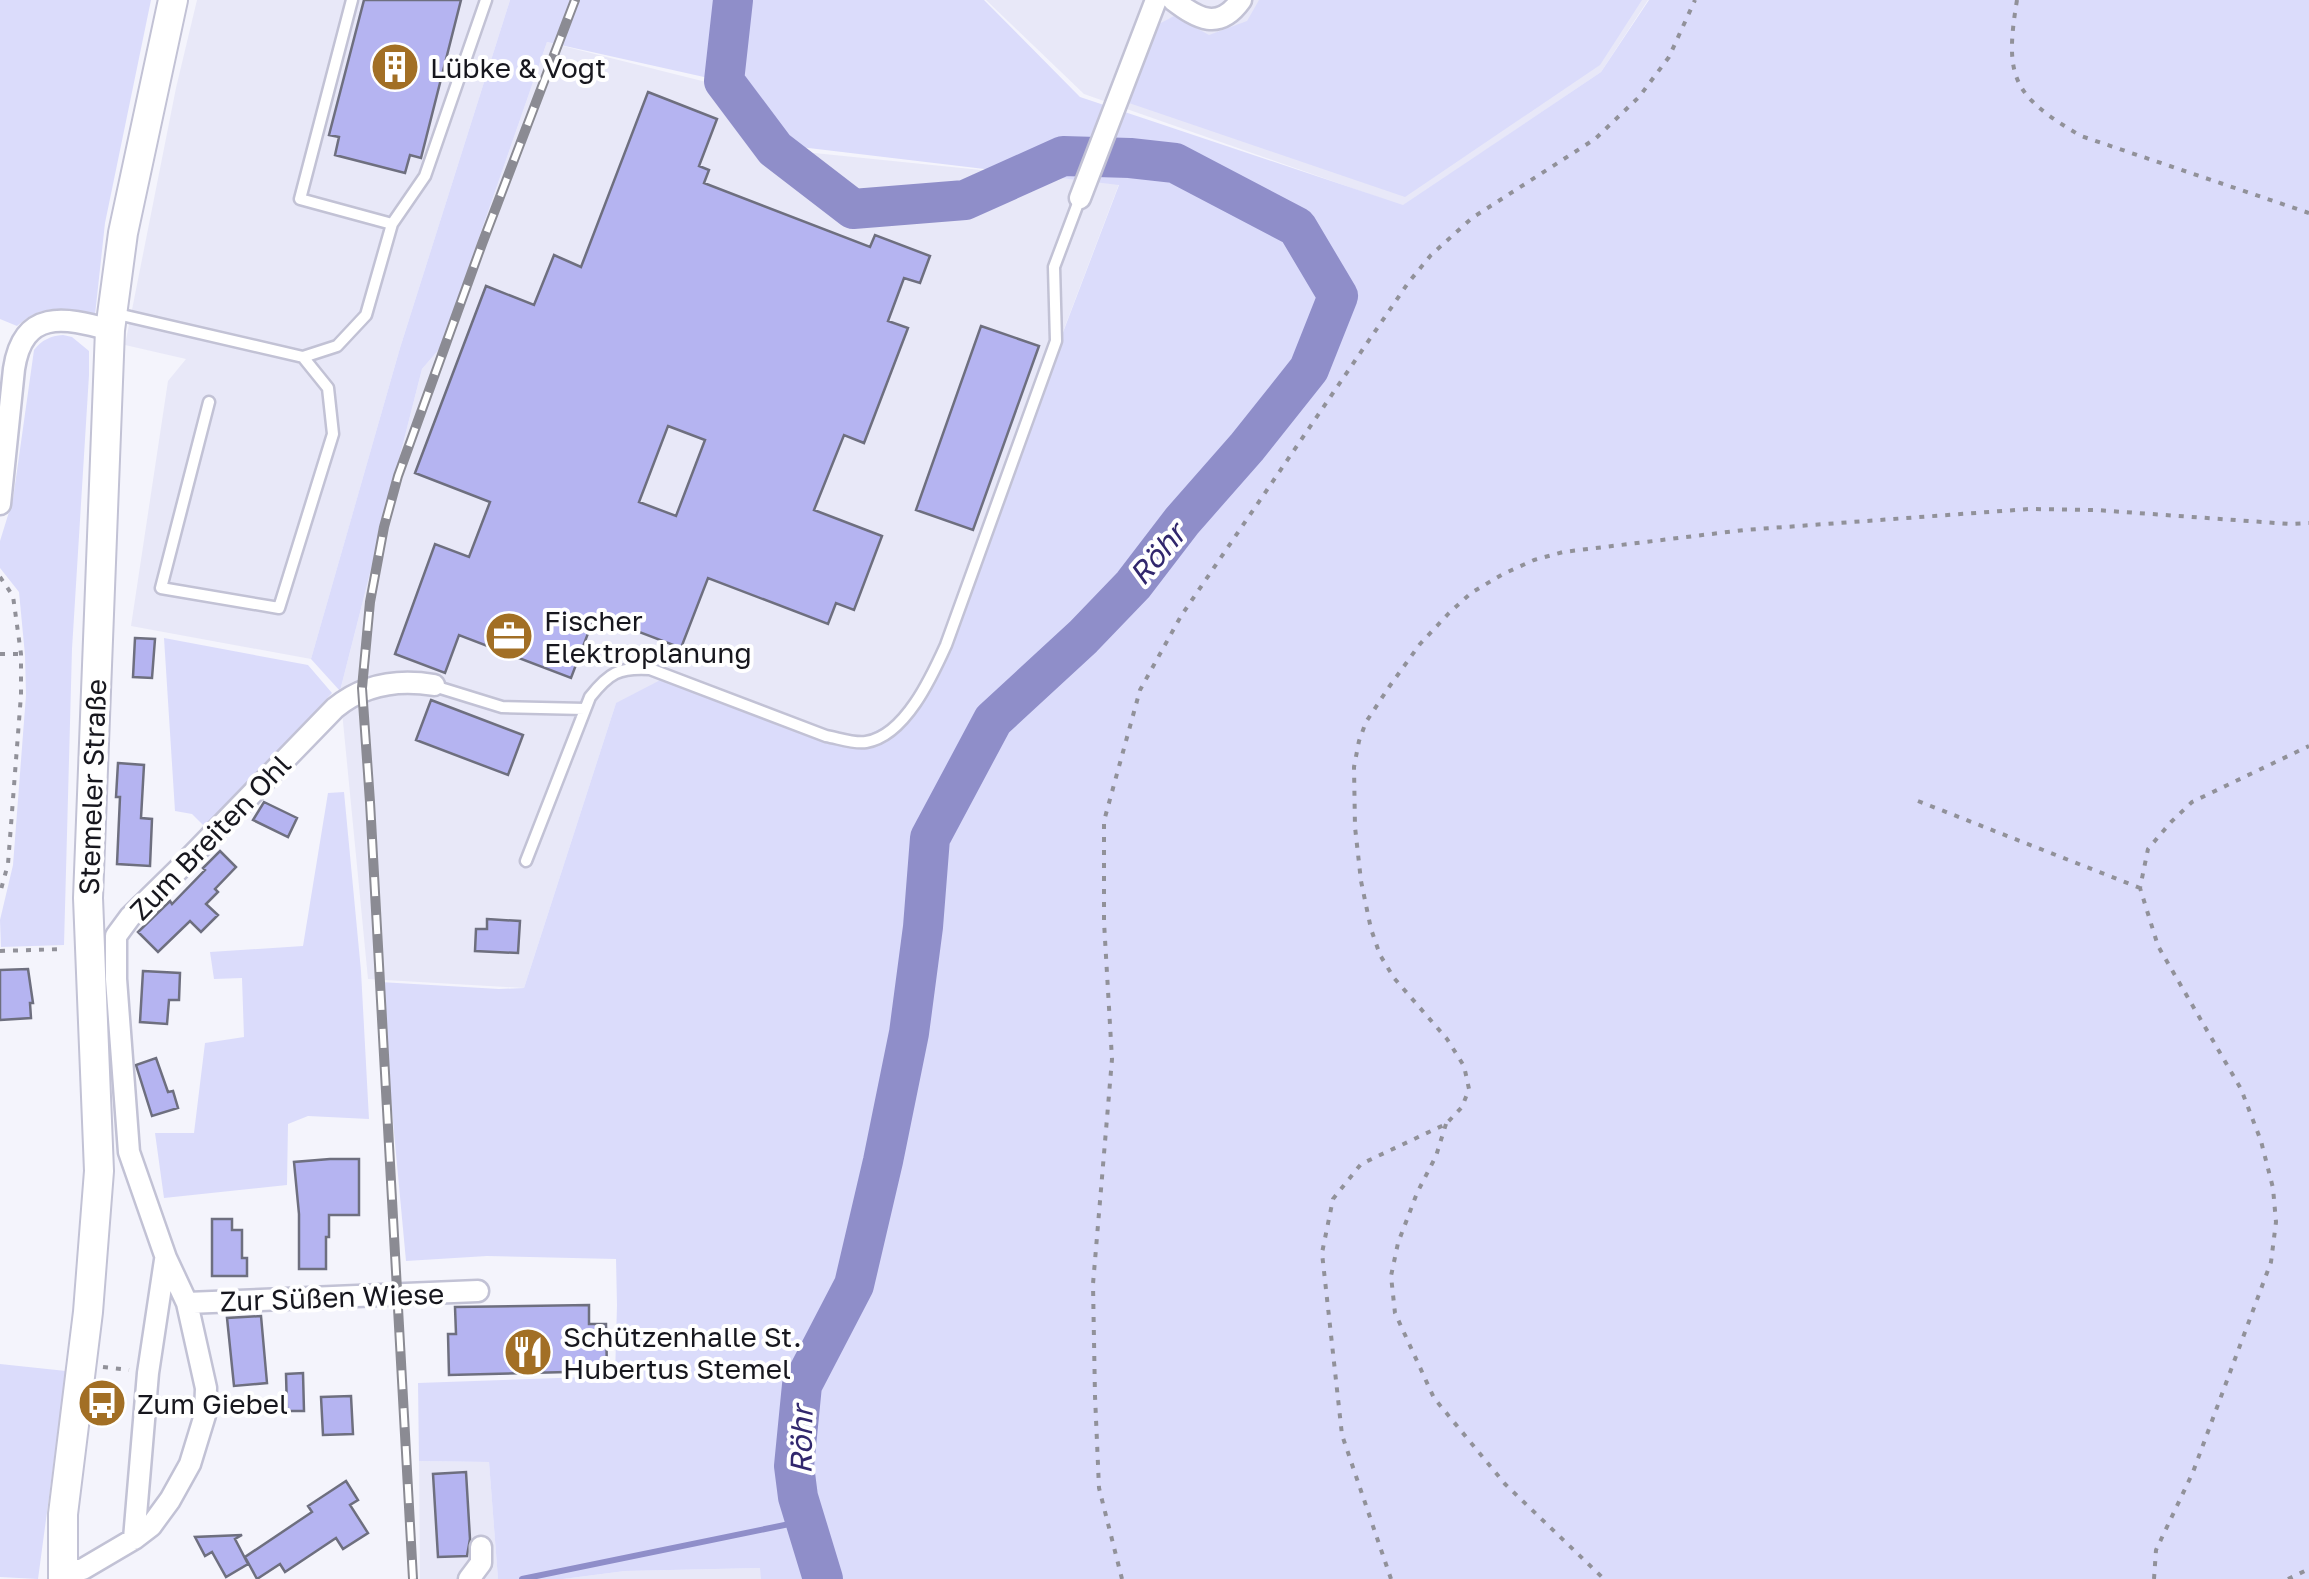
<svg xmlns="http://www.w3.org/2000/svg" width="2309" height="1579" font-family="'Golos Text',sans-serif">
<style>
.built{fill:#e8e8f8}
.green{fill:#dbdcfb}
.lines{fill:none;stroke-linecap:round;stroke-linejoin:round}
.stream{stroke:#8f8ec9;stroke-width:6}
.river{stroke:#8f8ec9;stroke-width:40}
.building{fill:#b5b4f1;stroke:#6e6f7f;stroke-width:2.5;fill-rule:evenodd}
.lane-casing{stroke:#c2c2d5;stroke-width:15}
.street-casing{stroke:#c2c2d5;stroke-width:25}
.secondary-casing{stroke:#c2c2d5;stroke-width:32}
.path{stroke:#919199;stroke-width:4;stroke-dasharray:5 8;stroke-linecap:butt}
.lane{stroke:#fff;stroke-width:10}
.street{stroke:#fff;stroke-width:20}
.secondary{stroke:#fff;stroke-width:28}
.rail-casing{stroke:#8b8b93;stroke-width:10}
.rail{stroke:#fff;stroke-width:6;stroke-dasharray:19;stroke-linecap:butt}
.labels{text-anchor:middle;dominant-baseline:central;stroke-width:8;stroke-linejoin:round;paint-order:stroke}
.poi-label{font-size:28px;fill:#17171e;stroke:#fff;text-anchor:start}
.street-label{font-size:28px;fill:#17171e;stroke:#fff}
.water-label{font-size:30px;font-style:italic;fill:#31276d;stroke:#fff}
</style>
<rect width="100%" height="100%" fill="#f4f4fc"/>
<path class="built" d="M197,0h313l-110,348 -89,311 -180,-33 37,-245 18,-22 -61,-14 51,-257z
M986,0h662l-47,72 -198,134 -319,-112z
M547,42l163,41 65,66 344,35 -198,522 -72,39 -233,-42 -92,285 -156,-9 -28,-288 82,-322 19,-22z
M419,1461l70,1 9,117h-78z
M761,1568v11h-198l62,-8z"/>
<path class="green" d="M0,0h151l-46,223 -10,92c-33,-6 -51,-13 -78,11l-17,-7z
M510,0h474l96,97 323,108 198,-133 48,-72h660v1579h-1548l-1,-11 -135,3 -62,8h-65l-9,-117 -70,-1 -1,-78 197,-7 2,-71 -1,-46 -129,-3 -81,5 -26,-279 119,7 25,-1 92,-285 56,-29 177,71 72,-39 198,-521 -344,-41 -62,-65 -166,-37 -106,305 -19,22 -82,322 -29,-32 89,-311z
M1259,0h383l-42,65 -195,132 -276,-94 30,-79 15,-8 35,19 38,-14z
M63,335l9,2 17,14v24l-17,274 -8,296 -63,2 -1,-27 13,-55 13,-170 -1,-40 -6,-63 -19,-24v-27l13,-42 21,-149c8,-10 16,-14 29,-15z
M164,638l144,27 24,28 -124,137 -16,-16 -17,-3z
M344,792l17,179 8,148 -61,-3 -20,8 -1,61 -123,13 -9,-65h39l11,-90 39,-6 -2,-59 -28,1 -4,-27 93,-6 25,-153z
M0,1364l66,7 -28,208 -38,-2z"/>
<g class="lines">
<path class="stream" d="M522,1579l282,-58"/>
<path class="river" d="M733,0l-9,81 51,68 78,60 112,-9 98,-44 67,2 45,5 122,64 41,69 -29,73 -62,78 -65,74 -49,64 -50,52 -90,83 -63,118 -7,89 -14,106 -26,128 -29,124 -52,100 -8,81 4,31 25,82"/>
</g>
<path class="building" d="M364,0h97l-40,158 -11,-3 -5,18 -70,-18 4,-18 -10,-2z
M648,92l69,27 -18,47 10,4 -5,13 166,64 5,-12 55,21 -10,27 -16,-5 -16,43 20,7 -44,115 -20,-8 -30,75 68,26 -28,74 -18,-7 -8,21 -120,-46 -27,70 -86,-33 -24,63 -112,-43 -14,38 -50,-19 40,-110 34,13 21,-55 -75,-29 71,-187 48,19 20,-50 27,12zM668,426l37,14 -29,76 -37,-14z
M981,326l58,20 -66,184 -57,-20z
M135,638l20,1 -3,39 -19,-1z
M431,700l92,35 -15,40 -92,-35z
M118,763l26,2 -3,53 11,1 -2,47 -33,-2 3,-67h-4z
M264,802l33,16 -9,19 -35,-17z
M220,851l16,16 -21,22 3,3 -12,12 12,11 -17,17 -11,-11 -32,31 -20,-20 32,-31 2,3 33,-34 -2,-2z
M487,919l33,2 -2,32 -43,-2 1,-22h11z
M28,969l5,34h-3l1,15 -31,2v-50z
M143,971l37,2 -1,27h-10l-2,24 -27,-2z
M156,1058l12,34 5,-1 5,17 -26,8 -16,-51z
M330,1159h29v56h-30v22h-3v32h-27v-55l-5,-52z
M212,1219h20v11h10v28h5v18h-35z
M589,1305v19h17l1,47 -158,4 -1,-41h8l-1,-27z
M261,1316l6,67 -33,3 -7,-68z
M303,1373l1,38h-17l-1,-37z
M351,1396l2,38 -30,1 -2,-38z
M466,1472l4,67 -3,17 -29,1 -5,-83z
M346,1481l12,19 -8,5 18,28 -25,16 -7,-11 -51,34 -5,-8 -23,15 -12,-22 67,-45 -4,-6z
M242,1535l-7,4 13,25 -22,13 -14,-25 -7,4 -10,-19z"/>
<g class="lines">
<g class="lane-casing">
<path id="lane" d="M352,0l-52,199 92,25
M113,313l190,44 34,-11 29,-31 26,-91 33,-48 61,-176
M209,402l-48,186 118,20 54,-174 -5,-46 -25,-31
M434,686l68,21 83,2
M526,861l64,-164c19,-24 29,-30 60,-28l176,67c12,2 28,8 40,6 39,-6 66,-66 80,-97l110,-304 -2,-74 26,-69"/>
</g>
<g class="street-casing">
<path id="street" d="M1173,0c25,19 46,31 68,0
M1080,198l76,-198
M0,504l14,-135c9,-60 50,-52 96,-39
M187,1303l291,-12
M134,1539l14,-166 17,-113
M62,1573l21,-4 51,-30 17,-13 19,-26 20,-36 15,-49 1,-27 -19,-85 -21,-45 -37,-106 -13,-173v-43l14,-19 50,-49 155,-160c28,-23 63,-29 99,-23
M469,1579l12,-16v-16"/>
</g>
<g class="secondary-casing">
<path id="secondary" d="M63,1579v-65l25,-202 11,-141 -11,-273 22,-568 13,-97 50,-233"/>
</g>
<path class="path" d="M2017,0c-13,78 -4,96 64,136l228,77
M0,577l13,19 8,58v41l-13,169 -8,29
M0,654h21
M1918,801l222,87
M0,951l64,-2
M1446,1124l-10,32 -19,37 -19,50 -7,33 4,37 39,85 71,86 99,95
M103,1367l26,3
M1122,1579l-23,-91 -4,-92 -2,-112 19,-225 -8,-137v-101l36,-131 41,-74 227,-333 23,-28 41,-37 123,-79 44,-42 30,-40 26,-57
M1391,1579l-49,-144 -20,-182 11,-54 28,-35 85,-40 16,-17 7,-18 -5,-23 -17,-27 -53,-61 -14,-23 -9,-26 -10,-48 -6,-54 -1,-60 5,-26 7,-19 23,-35 31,-43 29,-31 22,-20 32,-19 31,-14 29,-8 181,-22 285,-21 67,1 194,14 19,-1
M2154,1579l2,-29 37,-78 78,-210 5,-40 -3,-34 -12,-47 -20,-52 -83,-143 -18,-58 8,-39 23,-27 21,-20 117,-56
M2288,1579l21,-10"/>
<use href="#lane" class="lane"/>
<use href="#street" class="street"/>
<use href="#secondary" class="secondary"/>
<g class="rail-casing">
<path id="rail" d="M413,1579l-43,-777 -8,-114 8,-86 14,-75 14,-51 84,-232 93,-244"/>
</g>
<use href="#rail" class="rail"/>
</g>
<defs>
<g id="building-disc" transform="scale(2.5)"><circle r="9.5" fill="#a26f25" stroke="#fff"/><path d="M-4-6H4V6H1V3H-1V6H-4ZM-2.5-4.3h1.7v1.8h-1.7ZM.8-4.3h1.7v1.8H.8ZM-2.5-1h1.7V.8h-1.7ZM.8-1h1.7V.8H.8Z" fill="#fff"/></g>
<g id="office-disc" transform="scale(2.5)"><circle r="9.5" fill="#a26f25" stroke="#fff"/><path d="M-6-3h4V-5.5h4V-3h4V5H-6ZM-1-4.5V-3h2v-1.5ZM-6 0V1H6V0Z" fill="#fff"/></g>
<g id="restaurant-disc" transform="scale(2.5)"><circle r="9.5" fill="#a26f25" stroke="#fff"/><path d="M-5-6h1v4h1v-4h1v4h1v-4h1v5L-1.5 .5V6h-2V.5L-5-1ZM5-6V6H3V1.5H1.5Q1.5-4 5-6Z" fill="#fff"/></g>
<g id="bus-disc" transform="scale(2.5)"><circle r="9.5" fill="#a26f25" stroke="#fff"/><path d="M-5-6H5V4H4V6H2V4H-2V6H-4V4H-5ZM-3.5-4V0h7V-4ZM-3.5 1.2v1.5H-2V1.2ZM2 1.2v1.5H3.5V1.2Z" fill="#fff"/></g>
</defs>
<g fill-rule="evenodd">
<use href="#building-disc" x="395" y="67"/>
<use href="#office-disc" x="509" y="636"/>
<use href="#restaurant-disc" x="528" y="1352"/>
<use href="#bus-disc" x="102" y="1403"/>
</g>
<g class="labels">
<g class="poi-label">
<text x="430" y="67">Lübke &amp; Vogt</text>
<text x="544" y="620">Fischer<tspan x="544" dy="32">Elektroplanung</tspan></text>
<text x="563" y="1336">Schützenhalle St.<tspan x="563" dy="32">Hubertus Stemel</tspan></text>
<text x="137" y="1403">Zum Giebel</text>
</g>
<g class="street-label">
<text transform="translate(92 787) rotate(-88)">Stemeler Straße</text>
<text transform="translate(210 837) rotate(-46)">Zum Breiten Ohl</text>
<text transform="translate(332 1297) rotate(-2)">Zur Süßen Wiese</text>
</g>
<g class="water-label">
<text transform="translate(1157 554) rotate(-50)">Röhr</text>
<text transform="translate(801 1440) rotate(-89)">Röhr</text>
</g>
</g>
</svg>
